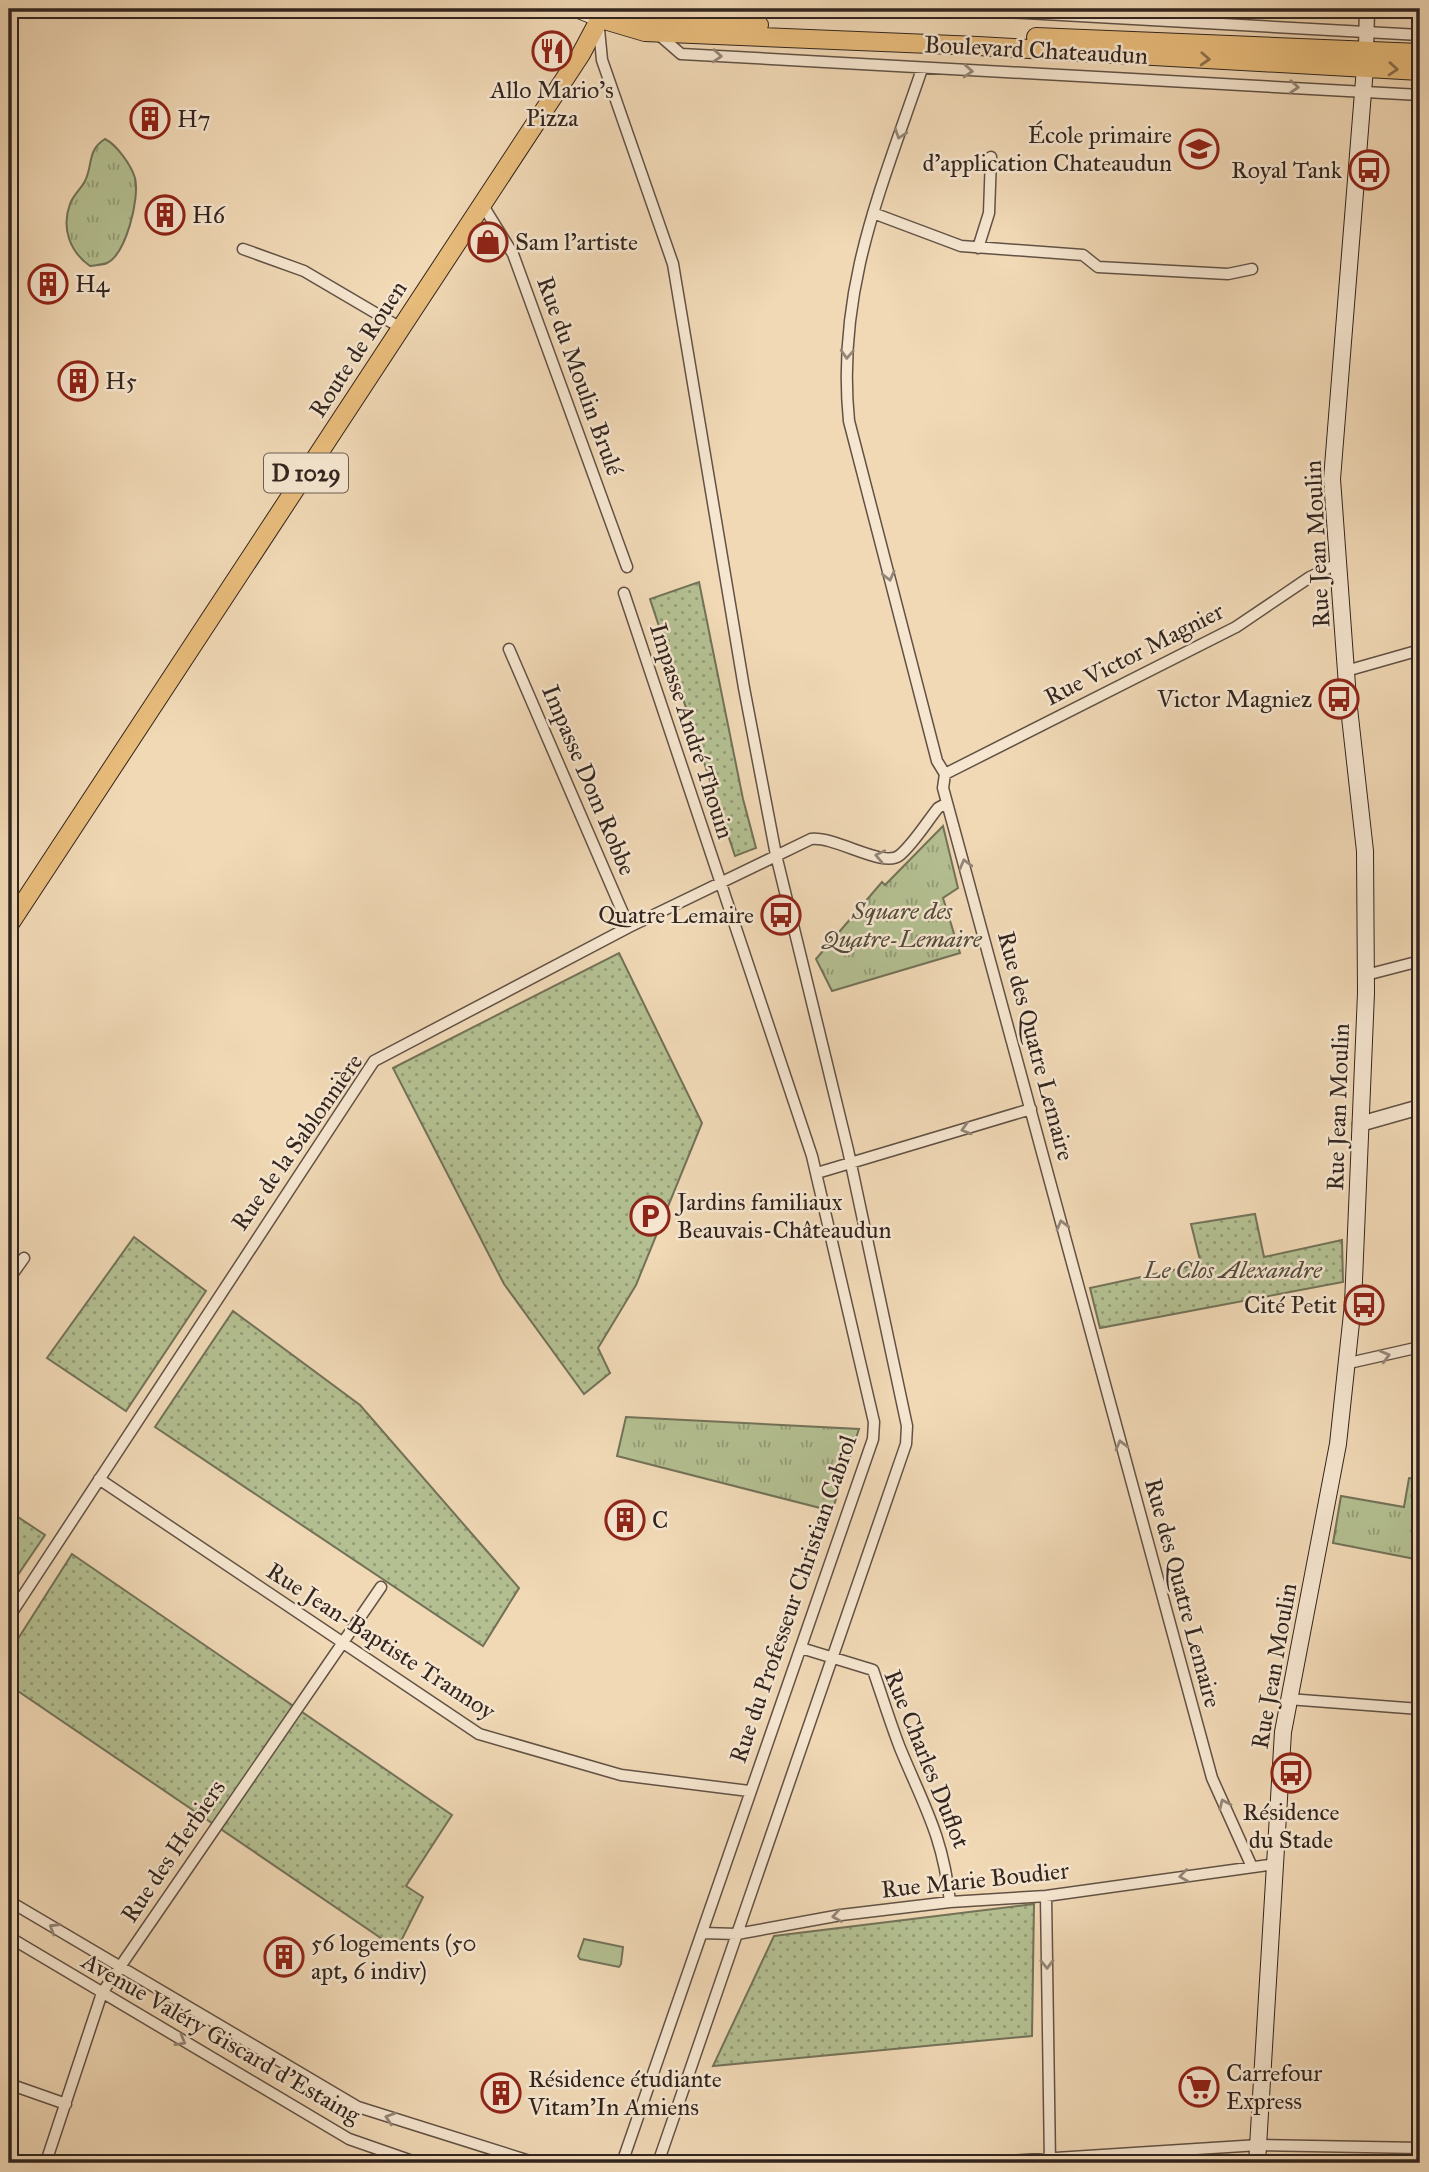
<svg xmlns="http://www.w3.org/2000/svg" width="1429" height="2172" font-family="'IM FELL Great Primer',serif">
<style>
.grass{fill:url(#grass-tufts);stroke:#737258;stroke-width:2}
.garden{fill:url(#garden-dots);stroke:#737258;stroke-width:2}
.pitch{fill:#b4c092;stroke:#737258;stroke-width:2}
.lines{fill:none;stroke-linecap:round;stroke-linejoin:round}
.minor-casing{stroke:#625245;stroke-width:13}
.tertiary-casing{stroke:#625245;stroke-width:17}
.secondary-casing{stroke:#32251f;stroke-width:18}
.primary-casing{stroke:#32251f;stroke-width:20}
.minor{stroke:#f6e6d0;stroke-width:10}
.tertiary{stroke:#f6e6d0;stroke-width:14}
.secondary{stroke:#f6e6d0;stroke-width:16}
.primary{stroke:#e8bc7b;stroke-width:18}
.oneway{stroke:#948678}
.oneway2{stroke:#8d704d}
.labels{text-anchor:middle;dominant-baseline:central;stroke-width:5;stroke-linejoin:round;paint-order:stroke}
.shield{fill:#f6e6d0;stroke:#6d5f54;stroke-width:2}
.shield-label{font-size:23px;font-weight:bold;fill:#32251f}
.street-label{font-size:24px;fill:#32251f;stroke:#f6e6d0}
.poi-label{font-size:24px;fill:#32251f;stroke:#f6e6d0;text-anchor:start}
.park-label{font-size:24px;font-style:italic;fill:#524c3c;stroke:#f6e6d0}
</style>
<defs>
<pattern id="grass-tufts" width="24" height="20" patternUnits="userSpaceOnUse" patternTransform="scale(1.75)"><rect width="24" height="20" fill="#b4c092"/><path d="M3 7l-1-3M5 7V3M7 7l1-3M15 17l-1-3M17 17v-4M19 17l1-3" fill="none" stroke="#939c77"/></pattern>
<pattern id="garden-dots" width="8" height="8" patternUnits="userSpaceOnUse" patternTransform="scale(1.75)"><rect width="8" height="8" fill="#b4c092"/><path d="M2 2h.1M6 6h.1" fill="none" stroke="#939c77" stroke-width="1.8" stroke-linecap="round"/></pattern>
</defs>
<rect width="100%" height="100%" fill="#f1d9b6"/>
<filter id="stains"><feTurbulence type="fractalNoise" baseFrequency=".00286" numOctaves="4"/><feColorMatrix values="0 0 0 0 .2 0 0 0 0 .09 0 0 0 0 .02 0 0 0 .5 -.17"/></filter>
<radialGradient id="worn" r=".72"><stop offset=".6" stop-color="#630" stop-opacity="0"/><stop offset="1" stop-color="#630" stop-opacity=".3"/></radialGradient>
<path class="grass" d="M105,139c12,6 26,26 30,39 5,20 -9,76 -28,85 -4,2 -13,2 -17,3 -20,-14 -29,-38 -20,-62 3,-9 11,-15 15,-23 8,-16 2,-31 20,-42z
M943,826l15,62 -15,10 17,55 -128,38 -16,-32 66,-77 3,3z
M626,1417l233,12 -27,82 -215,-55z
M1420,1466v94l-87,-17 8,-47 63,11 5,-29 9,1z"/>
<path class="garden" d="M699,582l44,217 13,49 -21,8 -85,-257z
M619,953l83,170 -66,162 -38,63 12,25 -26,21 -80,-110 -111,-216z
M1255,1214l9,43 78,-17 1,42 -243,46 -10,-40 111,-24 -10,-40z
M134,1237l72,54 -80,120 -79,-53z
M233,1311l127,94 159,183 -36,58 -328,-219z
M9,1511l36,24 -36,53z
M72,1554l380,261 -46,71 17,11 -26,52 -388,-264v-32z
M1034,1904l-2,132 -319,30 61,-130z"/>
<path class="pitch" d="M584,1939l39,8 -2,17 -2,3 -39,-8 -2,-3z"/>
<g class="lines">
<g class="minor-casing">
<path id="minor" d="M952,9l468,26
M599,29l3,31 71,204 71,424 32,167 72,295 59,276 -1,18 -248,719
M658,34l23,20 739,41
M922,69c-41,120 -86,222 -73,352l88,340 8,13 -2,14 269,990 40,89
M482,204l31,50 114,313
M873,213l88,33 122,9 15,12 130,7 24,-5
M978,248l11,-35 2,-56
M243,249l61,22 97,57
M509,649l120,278
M1346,671l74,-21
M945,774l291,-147 74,-50 27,-13
M1366,975l54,-14
M817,1173l214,-64
M9,1279l15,-21
M9,1320l1,3
M1349,1363l71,-16
M99,1479l380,255 142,41 128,16
M9,1617l365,-556 255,-134 182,-88c25,-3 73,30 89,16 14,-12 26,-32 38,-47l9,-5
M801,1648l72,22c9,26 17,52 27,78 24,58 43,88 50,154
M1288,1699l132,10
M1046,1896l4,267
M9,1901l349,206 178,56
M702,1933l35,1 104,-19 109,-13 96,-6 230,-32
M9,1937l340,202 69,24
M9,2084l57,20
M46,2162l56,-169 279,-406
M362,2163l1,-2
M622,2163l251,-724 1,-17 -62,-266 -188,-563
M978,2163l281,-18 161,3"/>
</g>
<g class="tertiary-casing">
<path id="tertiary" d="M1366,49l1,-40
M1360,1124l60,-17"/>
</g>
<g class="secondary-casing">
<path id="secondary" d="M576,9l25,10
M1257,2163l26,-431 55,-288 15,-140 13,-311 -1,-142 -17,-152 -16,-220 34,-424"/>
</g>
<g class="primary-casing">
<path id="primary" d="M615,9l56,10 88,6
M601,19l44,13 333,14 442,25
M1036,37l384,16
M9,925l572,-871 24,-45"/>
</g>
<use href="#minor" class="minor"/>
<use href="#tertiary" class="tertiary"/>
<use href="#secondary" class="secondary"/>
<use href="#primary" class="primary"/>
</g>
<defs><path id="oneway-chevron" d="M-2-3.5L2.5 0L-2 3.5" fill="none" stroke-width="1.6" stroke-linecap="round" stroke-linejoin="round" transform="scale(1.75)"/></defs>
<g class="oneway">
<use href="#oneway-chevron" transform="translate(717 56) rotate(4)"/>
<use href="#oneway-chevron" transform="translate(968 71) rotate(3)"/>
<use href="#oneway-chevron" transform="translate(1294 87) rotate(3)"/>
<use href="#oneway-chevron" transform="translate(900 134) rotate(109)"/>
<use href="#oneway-chevron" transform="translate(847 354) rotate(93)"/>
<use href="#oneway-chevron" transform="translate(889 576) rotate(76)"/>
<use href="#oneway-chevron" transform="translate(880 856) rotate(-168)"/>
<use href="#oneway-chevron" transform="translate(965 864) rotate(-105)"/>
<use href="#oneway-chevron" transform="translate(966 1129) rotate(163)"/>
<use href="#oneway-chevron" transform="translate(1062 1225) rotate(-105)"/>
<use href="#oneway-chevron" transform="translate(1385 1356) rotate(-15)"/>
<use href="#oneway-chevron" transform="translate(1121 1445) rotate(-105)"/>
<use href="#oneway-chevron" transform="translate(1224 1804) rotate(-114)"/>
<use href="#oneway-chevron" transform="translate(1184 1876) rotate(172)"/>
<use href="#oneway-chevron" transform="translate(837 1916) rotate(171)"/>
<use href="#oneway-chevron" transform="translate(54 1928) rotate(-149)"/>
<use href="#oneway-chevron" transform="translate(1047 1964) rotate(89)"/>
<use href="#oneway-chevron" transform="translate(181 2041) rotate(30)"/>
<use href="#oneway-chevron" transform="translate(390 2118) rotate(-162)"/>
</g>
<g class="oneway2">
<use href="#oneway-chevron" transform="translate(1205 59) rotate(3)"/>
<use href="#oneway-chevron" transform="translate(1393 69) rotate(4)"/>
</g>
<defs>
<g id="restaurant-ring" transform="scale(2.0125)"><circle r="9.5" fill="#f6e6d0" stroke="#8f2418" stroke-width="1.5"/><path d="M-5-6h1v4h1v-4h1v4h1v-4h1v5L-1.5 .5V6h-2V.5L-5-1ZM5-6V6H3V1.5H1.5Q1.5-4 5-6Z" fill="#8f2418"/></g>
<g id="building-ring" transform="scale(2.0125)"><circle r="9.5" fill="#f6e6d0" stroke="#8f2418" stroke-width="1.5"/><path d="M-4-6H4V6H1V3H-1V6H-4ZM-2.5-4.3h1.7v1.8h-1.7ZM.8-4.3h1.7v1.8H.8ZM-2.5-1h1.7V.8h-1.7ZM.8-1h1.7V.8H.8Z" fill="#8f2418"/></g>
<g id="school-ring" transform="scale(2.0125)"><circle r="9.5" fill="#f6e6d0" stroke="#8f2418" stroke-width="1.5"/><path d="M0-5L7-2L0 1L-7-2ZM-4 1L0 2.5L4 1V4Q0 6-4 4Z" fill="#8f2418"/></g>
<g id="bus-ring" transform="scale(2.0125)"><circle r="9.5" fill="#f6e6d0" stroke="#8f2418" stroke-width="1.5"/><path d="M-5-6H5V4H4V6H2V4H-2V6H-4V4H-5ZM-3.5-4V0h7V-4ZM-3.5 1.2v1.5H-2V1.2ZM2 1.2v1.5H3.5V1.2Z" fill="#8f2418"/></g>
<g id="shop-ring" transform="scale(2.0125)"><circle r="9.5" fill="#f6e6d0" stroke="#8f2418" stroke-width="1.5"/><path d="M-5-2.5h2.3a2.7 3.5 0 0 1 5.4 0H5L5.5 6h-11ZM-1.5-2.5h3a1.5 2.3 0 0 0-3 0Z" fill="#8f2418"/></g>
<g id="parking-ring" transform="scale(2.0125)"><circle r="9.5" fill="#f6e6d0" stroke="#8f2418" stroke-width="1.5"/><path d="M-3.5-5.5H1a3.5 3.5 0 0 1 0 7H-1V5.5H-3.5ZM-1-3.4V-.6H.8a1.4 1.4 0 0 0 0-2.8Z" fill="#8f2418"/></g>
<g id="supermarket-ring" transform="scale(2.0125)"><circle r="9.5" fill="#f6e6d0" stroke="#8f2418" stroke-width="1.5"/><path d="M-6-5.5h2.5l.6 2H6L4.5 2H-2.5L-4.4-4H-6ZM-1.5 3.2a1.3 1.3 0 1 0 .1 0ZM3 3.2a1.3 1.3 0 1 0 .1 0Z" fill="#8f2418"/></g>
</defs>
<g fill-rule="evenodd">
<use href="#restaurant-ring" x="552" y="51"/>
<use href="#building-ring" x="150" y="119"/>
<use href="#school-ring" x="1199" y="149"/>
<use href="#bus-ring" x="1369" y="170"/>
<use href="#building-ring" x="165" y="215"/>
<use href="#shop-ring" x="488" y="242"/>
<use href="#building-ring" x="48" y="284"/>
<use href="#building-ring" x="78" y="381"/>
<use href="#bus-ring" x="1339" y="699"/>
<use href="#bus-ring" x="781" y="915"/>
<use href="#parking-ring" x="650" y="1216"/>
<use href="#bus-ring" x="1364" y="1305"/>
<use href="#building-ring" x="625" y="1520"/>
<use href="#bus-ring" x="1291" y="1773"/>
<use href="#building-ring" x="284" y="1957"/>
<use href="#supermarket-ring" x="1199" y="2087"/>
<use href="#building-ring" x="501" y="2093"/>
</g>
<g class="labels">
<rect class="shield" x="264" y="453.5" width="84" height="39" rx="5"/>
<g class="shield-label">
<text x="306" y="473">D 1029</text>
</g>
<g class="street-label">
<text transform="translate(1036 50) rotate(3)">Boulevard Chateaudun</text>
<text transform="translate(358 349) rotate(-57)">Route de Rouen</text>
<text transform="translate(580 376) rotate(70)">Rue du Moulin Brulé</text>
<text transform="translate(1317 544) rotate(-93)">Rue Jean Moulin</text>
<text transform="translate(1134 654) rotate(-27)">Rue Victor Magnier</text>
<text transform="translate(692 731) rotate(72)">Impasse André Thouin</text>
<text transform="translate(589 780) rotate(67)">Impasse Dom Robbe</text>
<text transform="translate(1036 1046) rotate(75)">Rue des Quatre Lemaire</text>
<text transform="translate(1338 1107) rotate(-88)">Rue Jean Moulin</text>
<text transform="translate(297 1142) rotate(-55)">Rue de la Sablonnière</text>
<text transform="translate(1183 1593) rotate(75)">Rue des Quatre Lemaire</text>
<text transform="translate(793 1599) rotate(-71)">Rue du Professeur Christian Cabrol</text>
<text transform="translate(381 1641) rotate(33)">Rue Jean-Baptiste Trannoy</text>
<text transform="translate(1274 1666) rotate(-80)">Rue Jean Moulin</text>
<text transform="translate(927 1759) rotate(68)">Rue Charles Duflot</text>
<text transform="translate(173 1851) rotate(-56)">Rue des Herbiers</text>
<text transform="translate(975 1880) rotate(-6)">Rue Marie Boudier</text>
<text transform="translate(221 2038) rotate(30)">Avenue Valéry Giscard d'Estaing</text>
</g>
<g class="poi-label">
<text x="552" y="90" text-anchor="middle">Allo Mario's<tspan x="552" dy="28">Pizza</tspan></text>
<text x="177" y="119">H7</text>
<text x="1172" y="135" text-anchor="end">École primaire<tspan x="1172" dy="28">d'application Chateaudun</tspan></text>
<text x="1342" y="170" text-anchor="end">Royal Tank</text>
<text x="192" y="215">H6</text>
<text x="515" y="242">Sam l'artiste</text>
<text x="75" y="284">H4</text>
<text x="105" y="381">H5</text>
<text x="1312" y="699" text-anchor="end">Victor Magniez</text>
<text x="754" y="915" text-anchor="end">Quatre Lemaire</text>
<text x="677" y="1202">Jardins familiaux<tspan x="677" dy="28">Beauvais-Châteaudun</tspan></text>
<text x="1337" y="1305" text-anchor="end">Cité Petit</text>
<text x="652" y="1520">C</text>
<text x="1291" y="1812" text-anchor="middle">Résidence<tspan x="1291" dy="28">du Stade</tspan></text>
<text x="311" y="1943">56 logements (50<tspan x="311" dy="28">apt, 6 indiv)</tspan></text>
<text x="1226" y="2073">Carrefour<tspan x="1226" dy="28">Express</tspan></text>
<text x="528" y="2079">Résidence étudiante<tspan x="528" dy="28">Vitam'In Amiens</tspan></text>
</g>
<g class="park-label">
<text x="902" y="911">Square des<tspan x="902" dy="28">Quatre-Lemaire</tspan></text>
<text x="1233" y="1270">Le Clos Alexandre</text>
</g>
</g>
<rect width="1429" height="2172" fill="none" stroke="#f1d9b6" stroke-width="35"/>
<rect x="10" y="10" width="1408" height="2151" fill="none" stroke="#32251f" stroke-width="3.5"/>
<rect x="18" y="18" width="1394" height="2137" fill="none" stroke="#32251f" stroke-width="2"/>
<rect width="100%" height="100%" filter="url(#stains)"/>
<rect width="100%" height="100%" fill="url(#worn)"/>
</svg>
